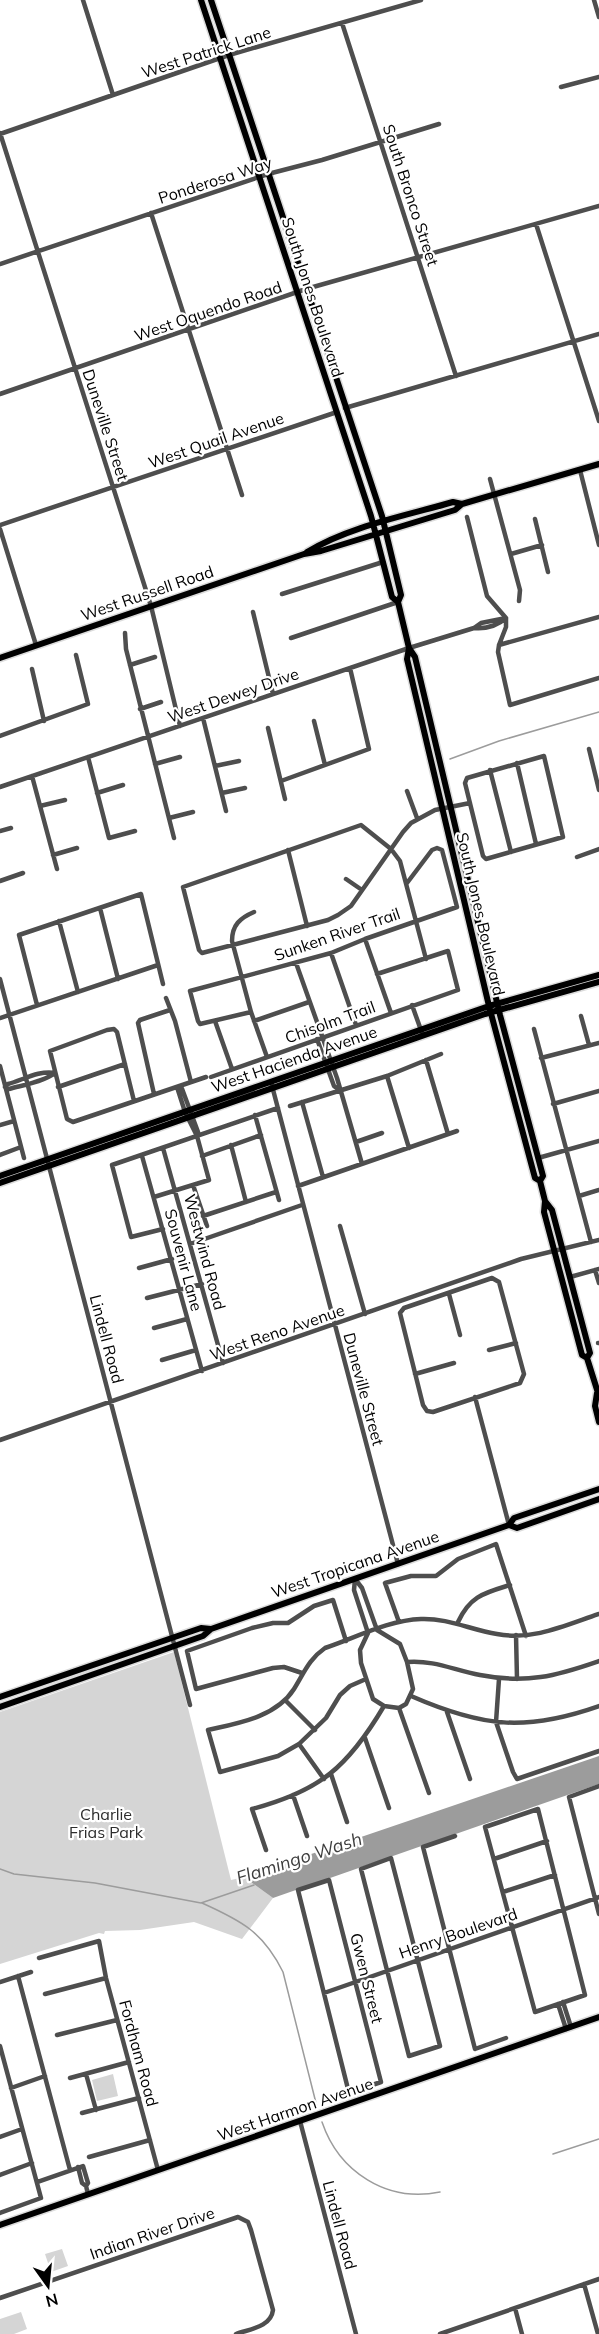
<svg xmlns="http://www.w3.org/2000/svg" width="599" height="2334" font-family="Mulish,sans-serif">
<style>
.green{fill:#d5d5d5}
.water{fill:#9c9c9c}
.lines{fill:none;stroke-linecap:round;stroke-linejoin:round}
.stream{stroke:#9c9c9c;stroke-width:1.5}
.major-casing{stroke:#dbdbdb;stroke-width:9}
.minor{stroke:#4e4e4e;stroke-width:4.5}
.major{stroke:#000;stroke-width:6}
.labels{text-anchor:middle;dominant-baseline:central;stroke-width:4.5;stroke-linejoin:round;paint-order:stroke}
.street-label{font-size:16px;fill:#000;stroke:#fff}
.park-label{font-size:16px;fill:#2c2c2c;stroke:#fff}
.water-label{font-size:18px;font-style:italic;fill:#3d3d3d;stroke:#fff}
</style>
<rect width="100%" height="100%" fill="#fff"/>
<path class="green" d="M174,1652l57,228 13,-3 29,21 -31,41 -48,-17 -54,8 -35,1 -1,3 -5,-1 -99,31v-252z
M113,2074l5,22 -21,5 -5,-21z
M62,2249l6,17 -17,6 -6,-18z
M21,2312l6,17 -13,5h-14v-15z"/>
<path class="water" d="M599,1756v28l-326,114 -29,-21z"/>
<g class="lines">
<path class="stream" d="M450,759l49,-18 100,-29
M0,1869l14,5 81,9 106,20 53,-18
M202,1903c40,18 61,29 81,69l34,135
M322,2122c17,50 65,81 118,70
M553,2154l46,-15"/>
<g class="major-casing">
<path id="major" d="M201,0l170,516 21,81 6,5 11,46 6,9 85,358 43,161 -3,5 5,20 -1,11 38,143 5,3 12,38
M211,0l171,516 19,79 -3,7
M307,552c43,-26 98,-36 146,-50l9,2
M409,648l-2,11 82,347 46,172 5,3
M0,658l304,-104 17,-3 134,-41 7,-6 137,-40
M0,1176l489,-170 110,-31
M0,1183l485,-169 114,-32
M545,1201l7,9 38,143 -3,5
M597,1393l-2,13 4,16
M509,1525l8,3 82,-29
M0,1697l201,-69 10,1
M0,1707l203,-71 8,-7 298,-104 5,-7 85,-29
M0,2225l599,-208"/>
</g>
<path class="minor" d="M83,0l30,95
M594,0l5,17
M342,23l114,353
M561,87l38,-10
M0,133l151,473 29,120
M0,134l229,-79 192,-55
M151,213l91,282
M536,224l63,197
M0,264l268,-90 54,-14 117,-36
M0,394l306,-105 293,-83
M345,408l254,-74
M580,470l19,75
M490,479l30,111 -1,11
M467,517l20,79 19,22v9l-7,18 -1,7 12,53 89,-27
M535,519l13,53
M0,525l337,-113
M0,529l36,116
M511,554l31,-9
M282,594l101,-32
M253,612l20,82
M474,628c12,1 23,-2 32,-10
M125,633l1,16 48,189
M291,638l107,-36
M499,645l100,-28
M130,665l25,-8
M32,669l12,52
M140,709l21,-7
M203,718l23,93
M314,721l11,44
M268,728l17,71
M0,736l88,-32 -12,-49
M589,749l10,41
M544,756l19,81 -77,22 -3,-3 -18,-73 2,-5z
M88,757l21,81 26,-7
M517,763l19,81
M155,764l25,-7
M215,766l24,-5
M490,770l21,82
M32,776l25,93
M281,781l88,-32 -19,-81
M0,787l409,-139 65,-20 7,-5 25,-5
M407,791l10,27
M97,793l26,-8
M222,793l23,-5
M40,806l25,-6
M169,818l24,-6
M0,831l11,-3
M288,850l19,76
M53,855l24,-7
M577,857l22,-8
M346,879l16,11
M0,881l23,-8
M100,908l18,71
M254,912c-14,6 -22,13 -22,29l19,71 16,45
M59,921l19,71
M365,939l26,74
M331,953l25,72
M426,959l-26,-98 -9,-12 -30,-24 -178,62 16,63 3,3 126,-33 10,-5 13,-9 52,-74 8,-9 24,-13 35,-7
M296,963l41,115 25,86
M0,979l190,726
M166,998l9,23 16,61
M37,1005l-18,-70 122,-41 22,90
M412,1005l10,28
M251,1012l-51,12 -2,-3 -8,-30 141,-38 34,-14 92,-32 -15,-57 -5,-2 -5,2 -25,33
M581,1016l8,29
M0,1018l158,-53
M215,1021l17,48
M254,1021l55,-19
M534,1029l57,213
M317,1039l17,47 5,4
M541,1058l58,-15
M426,1060l22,74
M0,1066l24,92
M387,1076l22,72
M211,1077l247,-87 -10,-39 -71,23
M271,1082l127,482
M5,1087l3,-3c15,-4 31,-14 47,-11
M5,1087l4,2c14,-4 34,-7 46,-16
M58,1087l67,-23
M177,1087l8,25 12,24
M154,1094l-16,-71 2,-3 30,-10
M134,1101l-17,-69 -3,-3 -7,1 -57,21 17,68 6,3 133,-45
M302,1102l21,75
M553,1104l46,-13
M290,1106l97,-30 54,-22
M255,1115l24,85
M0,1125l14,-4
M356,1142l26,-9
M231,1145l15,57
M163,1148l60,215
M0,1155l21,-8
M142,1156l60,215
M202,1156l59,-21
M538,1158l61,-17
M193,1185l14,41
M298,1186l159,-55
M579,1196l20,-6
M154,1197l55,-17 -12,-44 1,-4 -17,-46
M203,1216l73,-24
M340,1226l25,88
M163,1229l-32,8 -19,-72 166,-57
M190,1244l112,-39
M139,1268l33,-9
M595,1270l4,13
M570,1277l29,-8
M492,1278l7,4 25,92 -4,9 -87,29 -6,-1 -4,-6 -23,-92 4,-5z
M449,1294l11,41
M147,1298l55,-14
M154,1328l33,-9
M598,1343h1
M489,1350l27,-7
M162,1360l34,-10
M415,1374l39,-11
M475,1397l34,128
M0,1440l521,-181 78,-19
M355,1579l7,9 15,42 23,14 7,18 6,27 -7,15 -7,4 -15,-2 -11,-7 -12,-36 -1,-13 8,-17 -14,-43z
M399,1622l-14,-39 26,-7h25l22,-17 38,-15 30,92
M458,1622c12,-26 26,-29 52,-37
M516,1635l1,44
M407,1662c28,-2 46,8 73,13 46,9 76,1 119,-14
M302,1673l-18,-6 -11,1 -77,21 -9,-38 65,-23 21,-5h15l26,-17 19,-6 13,41
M366,1679l-16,7 -10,9 -14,23 -27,26 -21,12 -58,16 -12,-42c31,-7 68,-13 86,-41 10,-16 15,-30 31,-41 30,-10 64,-28 96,-29 27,-1 50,11 76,15 36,7 69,-9 102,-20
M499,1679l-3,43 17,50 4,7 82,-28
M411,1696c71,31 114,36 188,10
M285,1700l30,30
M399,1708l30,85
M447,1712l23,67
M365,1738l24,70
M299,1744l25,35
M331,1774l16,48
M599,1786l-30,11 30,117
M293,1795l14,41
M538,1809l47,186 -50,17 -50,-185z
M455,1836l-32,11 52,202 31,-11
M266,1850l-14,-41c68,-18 96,-42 132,-103
M391,1858l49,188 -31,10 -48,-187z
M494,1859l53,-18
M329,1880l52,202 -32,11 -51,-203z
M503,1892l52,-17
M39,1958l60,-17 7,37 52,192
M18,1976l52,194
M0,1982l31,-10
M324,1993l275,-96
M45,1994l61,-16
M563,2002l8,25
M558,2004l8,25
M57,2035l60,-15
M0,2046l41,152 -41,15
M86,2074l10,36
M70,2078l59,-16
M11,2088l34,-12
M82,2113l57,-15
M300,2121l56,213
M0,2137l22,-8
M89,2157l61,-17
M78,2167l4,16 4,3
M0,2175l32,-12
M37,2182l46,-16 5,17 -2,3 2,8
M584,2284l14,50
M0,2298l238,-81 10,5 3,8 22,80c-2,17 -23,19 -37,24
M515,2308l7,26
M440,2334l159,-55"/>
<use href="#major" class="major"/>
</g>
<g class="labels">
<g class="street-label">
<text transform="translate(206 52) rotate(-18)">West Patrick Lane</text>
<text transform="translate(215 180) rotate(-18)">Ponderosa Way</text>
<text transform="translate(411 195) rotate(72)">South Bronco Street</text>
<text transform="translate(313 297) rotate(72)">South Jones Boulevard</text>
<text transform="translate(208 311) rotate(-19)">West Oquendo Road</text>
<text transform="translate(106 425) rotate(72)">Duneville Street</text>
<text transform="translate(216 440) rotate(-19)">West Quail Avenue</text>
<text transform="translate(147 593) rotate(-19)">West Russell Road</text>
<text transform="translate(233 695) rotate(-19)">West Dewey Drive</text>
<text transform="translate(481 914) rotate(77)">South Jones Boulevard</text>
<text transform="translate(337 934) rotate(-19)">Sunken River Trail</text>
<text transform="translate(330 1022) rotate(-20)">Chisolm Trail</text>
<text transform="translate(294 1059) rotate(-19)">West Hacienda Avenue</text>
<text transform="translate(205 1252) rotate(75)">Westwind Road</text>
<text transform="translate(184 1260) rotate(75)">Souvenir Lane</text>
<text transform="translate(277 1332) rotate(-19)">West Reno Avenue</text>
<text transform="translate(107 1339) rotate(75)">Lindell Road</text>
<text transform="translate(364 1389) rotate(75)">Duneville Street</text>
<text transform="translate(355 1564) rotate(-19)">West Tropicana Avenue</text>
<text transform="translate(458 1933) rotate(-19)">Henry Boulevard</text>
<text transform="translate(367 1978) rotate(76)">Gwen Street</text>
<text transform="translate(139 2053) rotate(75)">Fordham Road</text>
<text transform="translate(295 2109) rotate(-19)">West Harmon Avenue</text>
<text transform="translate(340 2225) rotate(75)">Lindell Road</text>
<text transform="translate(152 2233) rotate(-19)">Indian River Drive</text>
</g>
<g class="park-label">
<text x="106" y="1814">Charlie<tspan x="106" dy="18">Frias Park</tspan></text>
</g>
<g class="water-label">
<text transform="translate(299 1858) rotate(-18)">Flamingo Wash</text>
</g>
</g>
<g transform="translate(48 2286) rotate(165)" stroke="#ffffff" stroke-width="4.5" paint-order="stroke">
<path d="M0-4.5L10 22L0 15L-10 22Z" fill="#000000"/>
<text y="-9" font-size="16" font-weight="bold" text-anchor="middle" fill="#000000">N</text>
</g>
</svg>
